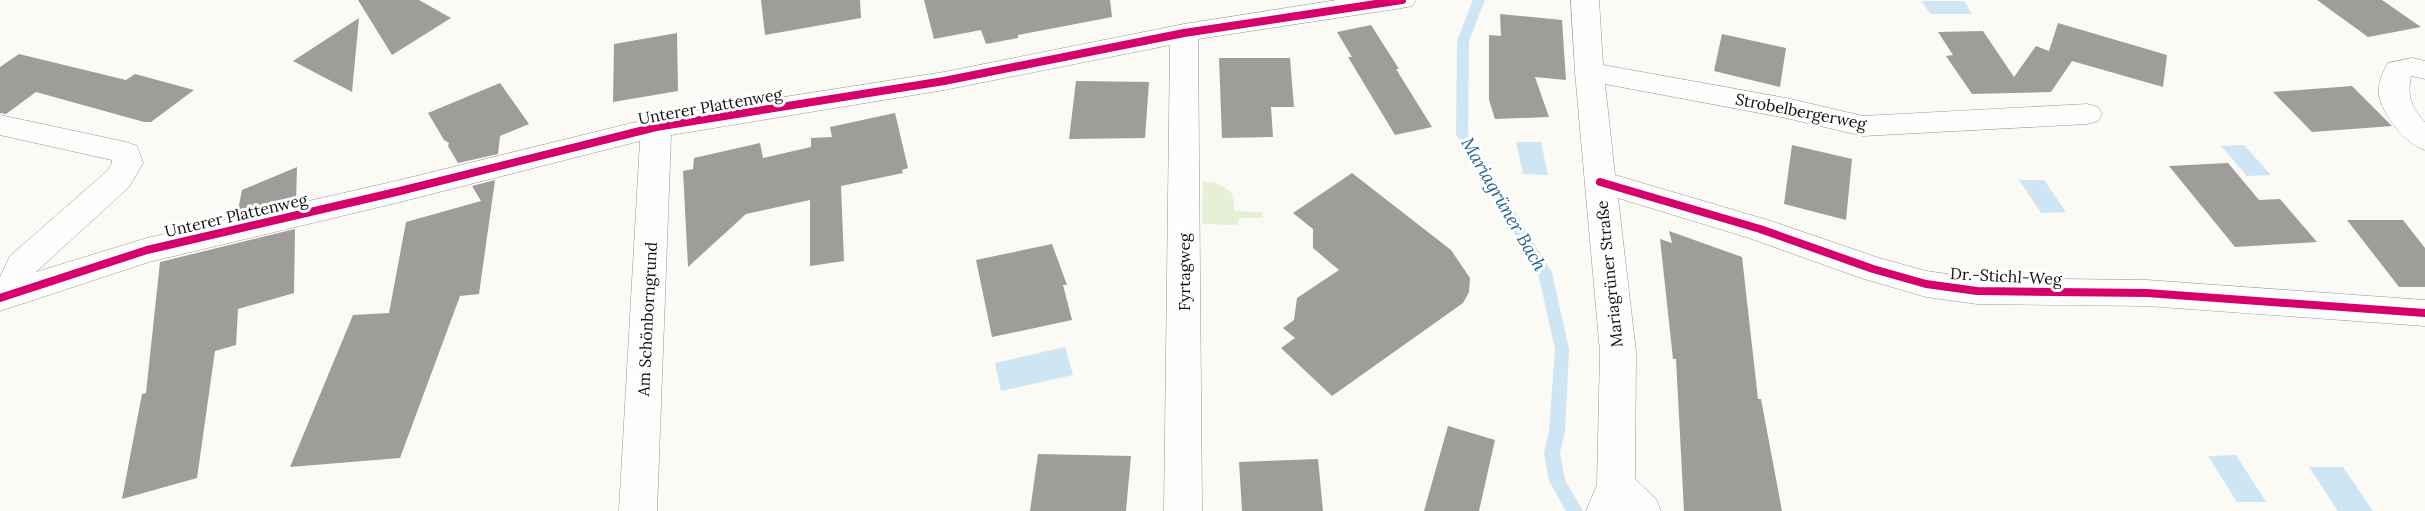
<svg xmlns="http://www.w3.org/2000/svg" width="2425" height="511" font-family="Lora,serif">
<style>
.green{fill:#e5f0d7}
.water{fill:#cee6f3}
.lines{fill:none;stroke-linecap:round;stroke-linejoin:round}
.stream{fill:#cee6f3;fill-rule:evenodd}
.building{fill:#9f9d9a}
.minor-casing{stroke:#959593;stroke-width:1}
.minor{fill:#fefefe;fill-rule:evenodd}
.cycleway-casing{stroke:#fff;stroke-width:11}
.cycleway{stroke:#d6006c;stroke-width:8}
.labels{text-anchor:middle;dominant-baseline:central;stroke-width:6;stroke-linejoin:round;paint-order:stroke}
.street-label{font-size:16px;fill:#0f0f0f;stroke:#fff}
.water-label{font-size:18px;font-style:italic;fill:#216598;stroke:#fff}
</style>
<rect width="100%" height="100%" fill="#fbfaf5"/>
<path class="green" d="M1203,181l14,2 15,10 3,18 27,1 1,6h-24l-1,7 -36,-1z"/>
<path class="water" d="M1922,1h42l8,13h-42z
M1516,142h25l7,33 -25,-1z
M2244,145l27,30 -24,1 -26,-30z
M2019,180h25l22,32 -25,1z
M1065,347l8,28 -72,16 -6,-28z
M2236,455l30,47h-29l-29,-46z
M2309,467h34l30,44h-35z"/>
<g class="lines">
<path class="stream" d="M1473,0h12l-16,41 -1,93 84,139 17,76 -4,82 -5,22 5,27 18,31h-17l-17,-30 -5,-28 5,-22 6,-82 -17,-76 -82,-139 1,-93z"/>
</g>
<path class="building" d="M358,0h61l32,18 -59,37z
M761,0h99l1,18 -96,17z
M924,0h186l2,17 -94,18v3l-32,6 -5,-14 -47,9z
M2317,0h65l39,27 -53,10z
M1500,14l62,6 4,60 -31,-3 14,40 -54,2 -6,-19v-65l12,1z
M359,18l-7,74 -59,-31z
M2058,23l109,32 -4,32 -91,-26 -21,31 -79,2 -26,-38 7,-1 -15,-23 45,-1 31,46 22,-31 13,5z
M1371,25l28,44h-3l36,58 -37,8 -47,-78h4l-15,-25z
M677,33l1,58 -65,11 1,-58z
M1722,34l64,14 -6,39 -66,-16z
M19,54l107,26 9,-6 59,16 -43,32h-7l-108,-30 -30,22 -6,-1v-46z
M1219,58h71l4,49h-23l2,30 -51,1z
M1076,81l73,1 -4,56 -76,1z
M500,83l29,41 -29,12 -2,18 -40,9 -10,-17 1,-3 -5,-3 -16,-27z
M2352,86l40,40 -80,6 -39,-40z
M895,113l13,55 -6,2 1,3 -62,13 3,75 -34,5v-66l-64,14 -58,53 -5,-96 10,-2 1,-11 66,-15 3,15 48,-11v-9l21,-1 -2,-10z
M1792,145l60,14 -6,61 -62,-16z
M2228,163l31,37 21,-1 37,43 -82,5 -66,-81z
M297,167l-1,35 -59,13 5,-25z
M1352,173l99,77 19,28 -1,14 -6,11 -131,93 -51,-48 14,-10 -12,-10 11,-8 3,-22 42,-28 -26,-22v-19l-20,-16z
M495,180l-16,114 -19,2 -60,162 -110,9 63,-152 36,-2 17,-91 75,-21 -9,-15z
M2347,220h56l22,28v39h-26z
M295,229l-1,64 -56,16 -2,36 -21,6 -18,127 -75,21 20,-105 4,-1 14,-131z
M1669,231l73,26 16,142h3l21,112h-98l-8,-152h-3l-13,-120 12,4z
M1052,244l15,41h-4l9,35 -80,17 -16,-77z
M1448,426l47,14 -16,71h-55z
M1038,454l93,2 -5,55h-96z
M1318,459l5,52h-81l-3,-49z"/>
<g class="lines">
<g class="minor-casing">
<path id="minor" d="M1337,0h79l-4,6 -10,2 -204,31 4,472h-38l6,-466 -226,45 -273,45 -14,376h-38l21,-370 -244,62 -247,59 -149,49v-34l10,-21 97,-85 5,-8v-3l-112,-25v-20l126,27 11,4 6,17 -14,24 -93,85 111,-34 249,-57 260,-64 288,-45 240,-48z
M1571,0h28l4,65 183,33 77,18 224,-12 11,3 4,7 -4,7 -11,3 -224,12 -77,-18 -181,-34 10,91 156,46 108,37 47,13 51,7 170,2 278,20v26l-278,-20 -170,-2 -51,-7 -65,-19 -112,-40 -131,-40 18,154 -1,127 21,20 5,12h-75l11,-26 3,-133 -25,-280z
M2412,58l13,3v18l-14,-3c-4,19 0,32 14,46v28c-19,-5 -43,-36 -46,-55 -2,-9 4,-24 9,-32z"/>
</g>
<use href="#minor" class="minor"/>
<g class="cycleway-casing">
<path id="cycleway" d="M1600,182l160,47 113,40 53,15 51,7 170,2 278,20
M0,298l147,-48 249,-58 260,-65 288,-46 240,-48 218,-33"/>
</g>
<use href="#cycleway" class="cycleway"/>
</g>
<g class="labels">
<g class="street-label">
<text transform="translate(710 106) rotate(-10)">Unterer Plattenweg</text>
<text transform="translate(1801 111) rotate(11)">Strobelbergerweg</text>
<text transform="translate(236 215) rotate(-13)">Unterer Plattenweg</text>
<text transform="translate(1184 272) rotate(-90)">Fyrtagweg</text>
<text transform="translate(1609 274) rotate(-96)">Mariagrüner Straße</text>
<text transform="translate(2006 276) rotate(3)">Dr.-Stichl-Weg</text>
<text transform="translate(647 319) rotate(-87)">Am Schönborngrund</text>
</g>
<g class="water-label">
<text transform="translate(1504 204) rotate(60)">Mariagrüner Bach</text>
</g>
</g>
</svg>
